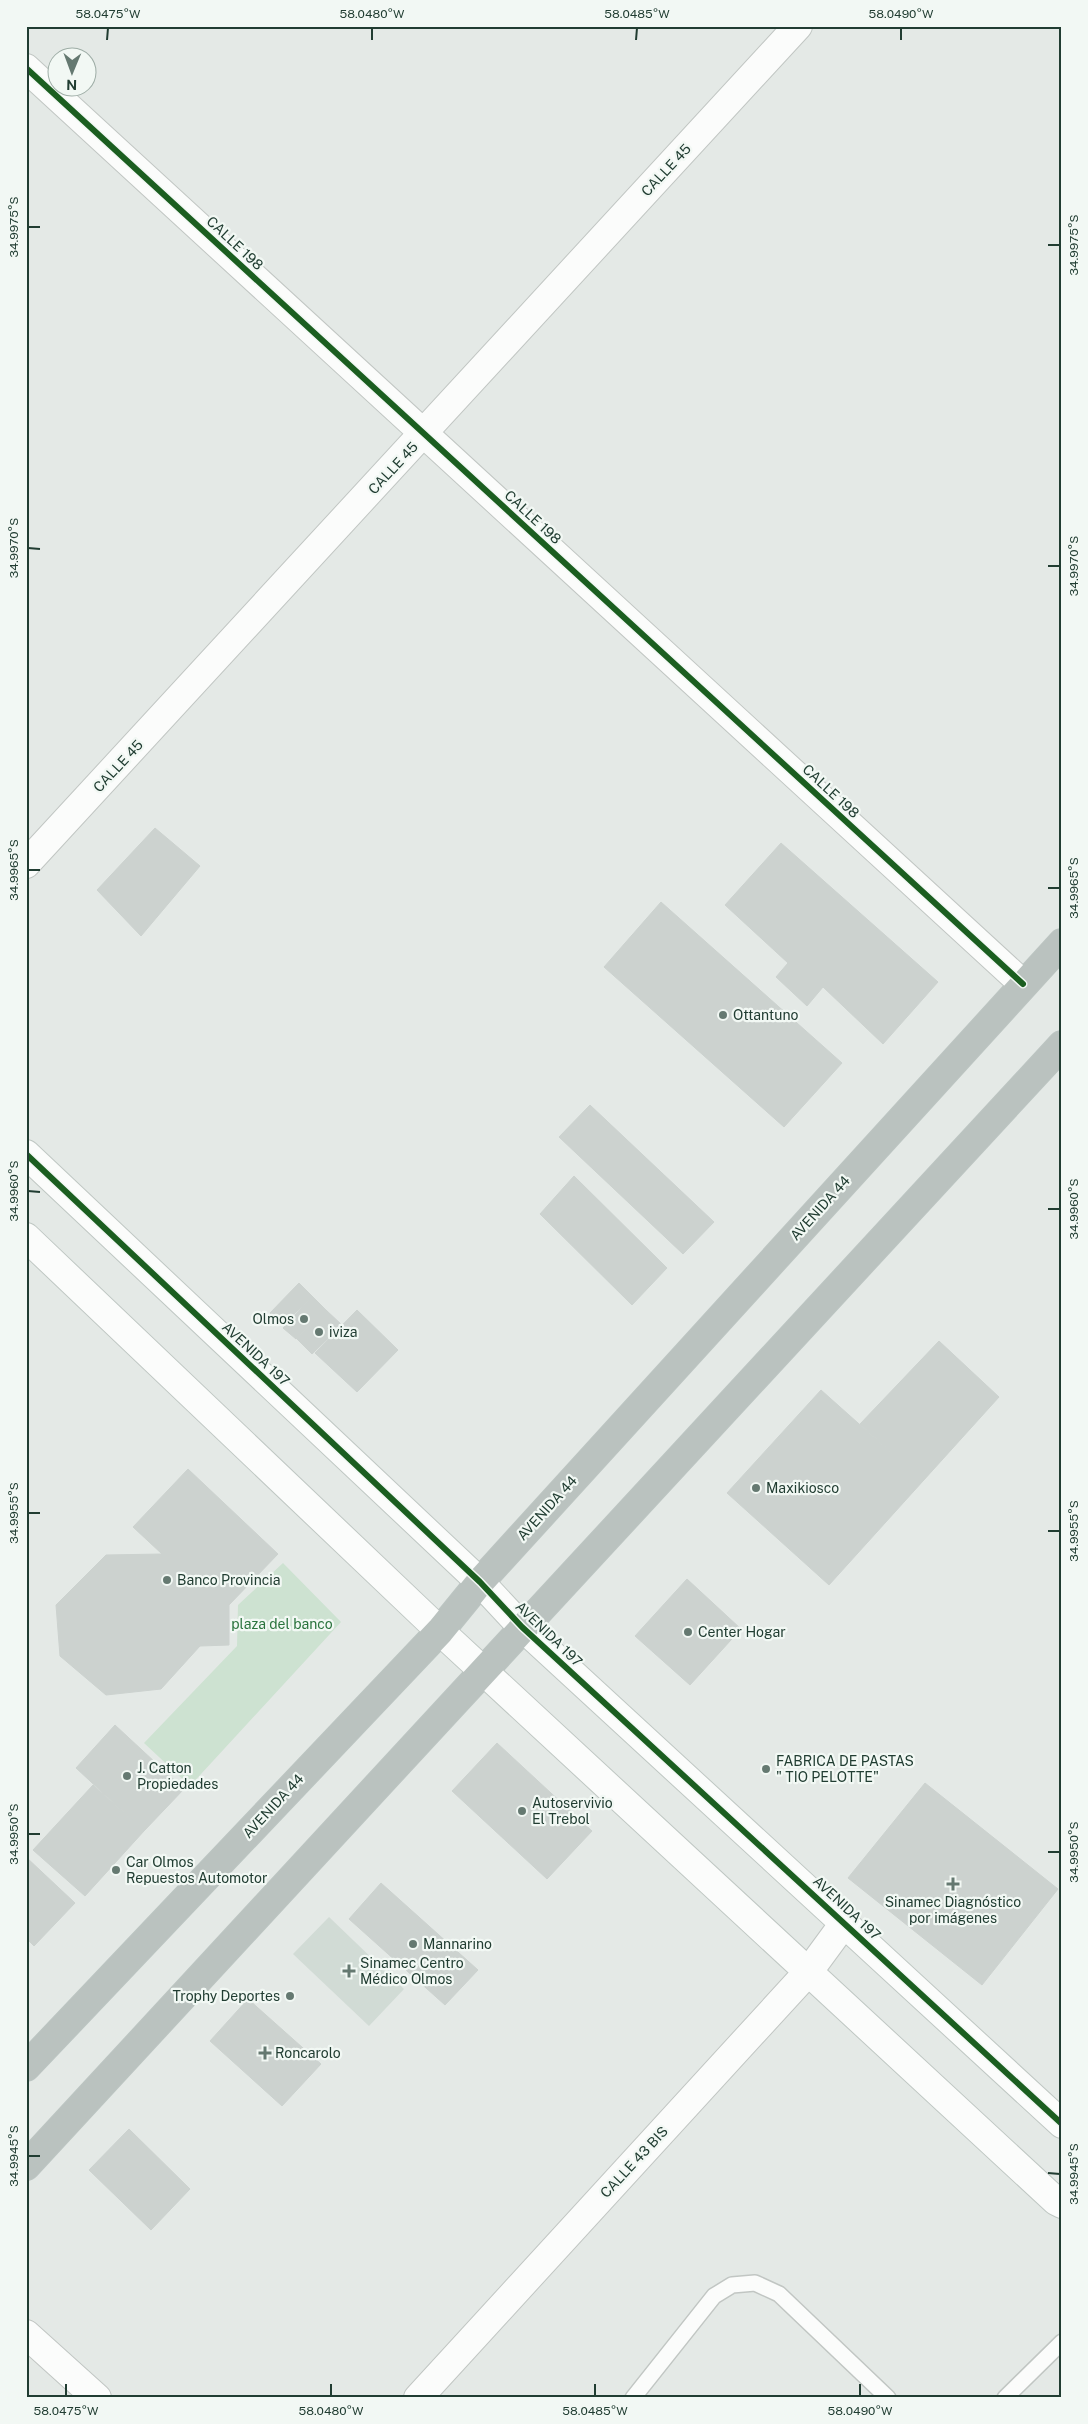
<svg xmlns="http://www.w3.org/2000/svg" width="1088" height="2424" font-family="'Public Sans',sans-serif">
<style>
.built{fill:#d1dbd5}
.green{fill:#cde2d1}
.building{fill:#ccd2cf;stroke:#ccd2cf}
.lines{fill:none;stroke-linecap:round;stroke-linejoin:round}
.lane-casing{stroke:#c1c6c3;stroke-width:18}
.street-casing{stroke:#c1c6c3;stroke-width:30}
.secondary-casing{stroke:#bfc7c3;stroke-width:30}
.highway-casing{stroke:#bcc5c2;stroke-width:30}
.lane{stroke:#fbfcfb;stroke-width:15}
.street{stroke:#fbfcfb;stroke-width:28}
.secondary{stroke:#fbfcfb;stroke-width:28}
.highway{stroke:#bac2bf;stroke-width:28}
.cycleway-casing{stroke:#f2f8f4;stroke-width:9}
.cycleway{stroke:#1b5e20;stroke-width:6}
.ticks{fill:none;stroke:#213d32;stroke-width:2}
.poi-dot{fill:#657971;stroke:#f2f8f4;stroke-width:2}
.labels{text-anchor:middle;dominant-baseline:central;stroke-width:4.5;stroke-linejoin:round;paint-order:stroke}
.street-label{font-size:14px;fill:#213d32;stroke:#f2f8f4}
.poi-label{font-size:14px;fill:#213d32;stroke:#f2f8f4;text-anchor:start}
.park-label{font-size:14px;fill:#2b743e;stroke:#f2f8f4}
.neatline{fill:none;stroke:#213d32;stroke-width:2}
.ticks-label{font-size:12px;text-anchor:middle;fill:#213d32}
</style>
<rect width="100%" height="100%" fill="#e4e9e6"/>
<path class="built" d="M329,1917l75,72 -35,37 -76,-72z"/>
<path class="green" d="M283,1563l58,59 -151,164 -46,-43 93,-97 1,-41z"/>
<path class="building" d="M155,828l45,38 -59,70 -44,-46z
M781,843l157,139 -55,62 -60,-57 -16,19 -31,-29 12,-14 -63,-58z
M661,902l181,161 -58,64 -180,-160z
M590,1105l124,117 -31,32 -124,-117z
M574,1176l93,92 -35,37 -92,-91z
M299,1283l13,13 -30,30 -12,-13z
M312,1296l14,14 -30,29 -13,-11z
M326,1310l16,15 -30,29 -15,-15z
M357,1310l41,40 -41,42 -42,-39z
M939,1341l60,56 -76,84 -63,-57z
M821,1390l102,91 -94,104 -102,-92z
M188,1469l90,85 -49,51v40l-29,1 -39,43 -55,6 -46,-39 -4,-51 50,-50 56,-1 -29,-27z
M687,1579l54,50 -51,56 -55,-49z
M115,1725l69,64 -40,42 -68,-63z
M497,1743l95,88 -45,48 -95,-88z
M925,1783l133,106 -76,96 -134,-107z
M93,1785l51,46 -59,65 -52,-46z
M26,1857l49,46 -41,43 -8,-8z
M381,1883l97,87 -33,35 -96,-86z
M248,1999l73,65 -39,42 -72,-65z
M129,2129l61,60 -39,41 -62,-60z"/>
<g class="lines">
<g class="lane-casing">
<path id="lane" d="M633,2398l81,-102 18,-11 23,-2 24,11 109,104
M1005,2398l57,-56"/>
</g>
<g class="street-casing">
<path id="street" d="M26,68l997,916
M26,864l772,-838
M26,2334l71,64
M418,2398l391,-427 36,-49"/>
</g>
<g class="secondary-casing">
<path id="secondary" d="M26,1154l454,428 42,45 540,497
M26,1237l414,394 616,570 6,3"/>
</g>
<g class="highway-casing">
<path id="highway" d="M26,2067l414,-436 40,-49 582,-639
M26,2166l1036,-1121"/>
</g>
<use href="#lane" class="lane"/>
<use href="#street" class="street"/>
<use href="#secondary" class="secondary"/>
<use href="#highway" class="highway"/>
<g class="cycleway-casing">
<path id="cycleway" d="M26,68l997,916
M26,1154l454,428 42,45 540,497"/>
</g>
<use href="#cycleway" class="cycleway"/>
</g>
<path class="ticks" d="M107,40l1,-12M372,40v-12M636,40l1,-12M901,40v-12M28,227h12M1048,245h12M28,548l12,1M1048,566h12M28,870h12M1048,888h12M28,1191l12,1M1048,1209h12M28,1513h12M1048,1531h12M28,1834h12M1048,1852h12M28,2156h12M1048,2173l12,1M66,2396v-12M331,2396v-12M595,2396v-12M860,2396v-12"/>
<g class="poi-dot">
<circle cx="723" cy="1015" r="5"/>
<circle cx="304" cy="1319" r="5"/>
<circle cx="319" cy="1332" r="5"/>
<circle cx="756" cy="1488" r="5"/>
<circle cx="167" cy="1580" r="5"/>
<circle cx="688" cy="1632" r="5"/>
<circle cx="766" cy="1769" r="5"/>
<circle cx="127" cy="1776" r="5"/>
<circle cx="522" cy="1811" r="5"/>
<circle cx="116" cy="1870" r="5"/>
<path d="M950.5 1876.5h5v5h5v5h-5v5h-5v-5h-5v-5h5z"/>
<circle cx="413" cy="1944" r="5"/>
<path d="M346.5 1963.5h5v5h5v5h-5v5h-5v-5h-5v-5h5z"/>
<circle cx="290" cy="1996" r="5"/>
<path d="M262.5 2045.5h5v5h5v5h-5v5h-5v-5h-5v-5h5z"/>
</g>
<g class="labels">
<g class="street-label">
<text transform="translate(666 170) rotate(-47)">CALLE 45</text>
<text transform="translate(235 243) rotate(43)">CALLE 198</text>
<text transform="translate(393 468) rotate(-47)">CALLE 45</text>
<text transform="translate(533 517) rotate(43)">CALLE 198</text>
<text transform="translate(118 766) rotate(-47)">CALLE 45</text>
<text transform="translate(831 791) rotate(43)">CALLE 198</text>
<text transform="translate(820 1208) rotate(-48)">AVENIDA 44</text>
<text transform="translate(256 1354) rotate(43)">AVENIDA 197</text>
<text transform="translate(547 1508) rotate(-48)">AVENIDA 44</text>
<text transform="translate(549 1634) rotate(44)">AVENIDA 197</text>
<text transform="translate(273 1806) rotate(-47)">AVENIDA 44</text>
<text transform="translate(847 1908) rotate(43)">AVENIDA 197</text>
<text transform="translate(634 2162) rotate(-47)">CALLE 43 BIS</text>
</g>
<g class="poi-label">
<text x="733" y="1015">Ottantuno</text>
<text x="294" y="1319" text-anchor="end">Olmos</text>
<text x="329" y="1332">iviza</text>
<text x="766" y="1488">Maxikiosco</text>
<text x="177" y="1580">Banco Provincia</text>
<text x="698" y="1632">Center Hogar</text>
<text x="776" y="1761">FABRICA DE PASTAS<tspan x="776" dy="16">" TIO PELOTTE"</tspan></text>
<text x="137" y="1768">J. Catton<tspan x="137" dy="16">Propiedades</tspan></text>
<text x="532" y="1803">Autoservivio<tspan x="532" dy="16">El Trebol</tspan></text>
<text x="126" y="1862">Car Olmos<tspan x="126" dy="16">Repuestos Automotor</tspan></text>
<text x="953" y="1902" text-anchor="middle">Sinamec Diagnóstico<tspan x="953" dy="16">por imágenes</tspan></text>
<text x="423" y="1944">Mannarino</text>
<text x="360" y="1963">Sinamec Centro<tspan x="360" dy="16">Médico Olmos</tspan></text>
<text x="280" y="1996" text-anchor="end">Trophy Deportes</text>
<text x="275" y="2053">Roncarolo</text>
</g>
<g class="park-label">
<text x="282" y="1624">plaza del banco</text>
</g>
</g>
<rect width="1088" height="2424" fill="none" stroke="#f2f8f4" stroke-width="55"/>
<g transform="translate(72 72) rotate(181)"><circle r="24" fill="#f2f8f4" stroke="#9eada6"/>
<path d="M0-4L9 19L0 12L-9 19Z" fill="#657971"/>
<text y="-8" font-size="14" font-weight="bold" text-anchor="middle" fill="#213d32">N</text>
</g>
<rect x="28" y="28" width="1032" height="2368" class="neatline"/>
<g class="ticks-label">
<text x="108" y="18">58.0475°W</text>
<text x="372" y="18">58.0480°W</text>
<text x="637" y="18">58.0485°W</text>
<text x="901" y="18">58.0490°W</text>
<text transform="translate(14 227) rotate(-90)" y="4">34.9975°S</text>
<text transform="translate(1074 245) rotate(-90)" y="4">34.9975°S</text>
<text transform="translate(14 548) rotate(-90)" y="4">34.9970°S</text>
<text transform="translate(1074 566) rotate(-90)" y="4">34.9970°S</text>
<text transform="translate(14 870) rotate(-90)" y="4">34.9965°S</text>
<text transform="translate(1074 888) rotate(-90)" y="4">34.9965°S</text>
<text transform="translate(14 1191) rotate(-90)" y="4">34.9960°S</text>
<text transform="translate(1074 1209) rotate(-90)" y="4">34.9960°S</text>
<text transform="translate(14 1513) rotate(-90)" y="4">34.9955°S</text>
<text transform="translate(1074 1531) rotate(-90)" y="4">34.9955°S</text>
<text transform="translate(14 1834) rotate(-90)" y="4">34.9950°S</text>
<text transform="translate(1074 1852) rotate(-90)" y="4">34.9950°S</text>
<text transform="translate(14 2156) rotate(-90)" y="4">34.9945°S</text>
<text transform="translate(1074 2174) rotate(-90)" y="4">34.9945°S</text>
<text x="66" y="2415">58.0475°W</text>
<text x="331" y="2415">58.0480°W</text>
<text x="595" y="2415">58.0485°W</text>
<text x="860" y="2415">58.0490°W</text>
</g>
</svg>
